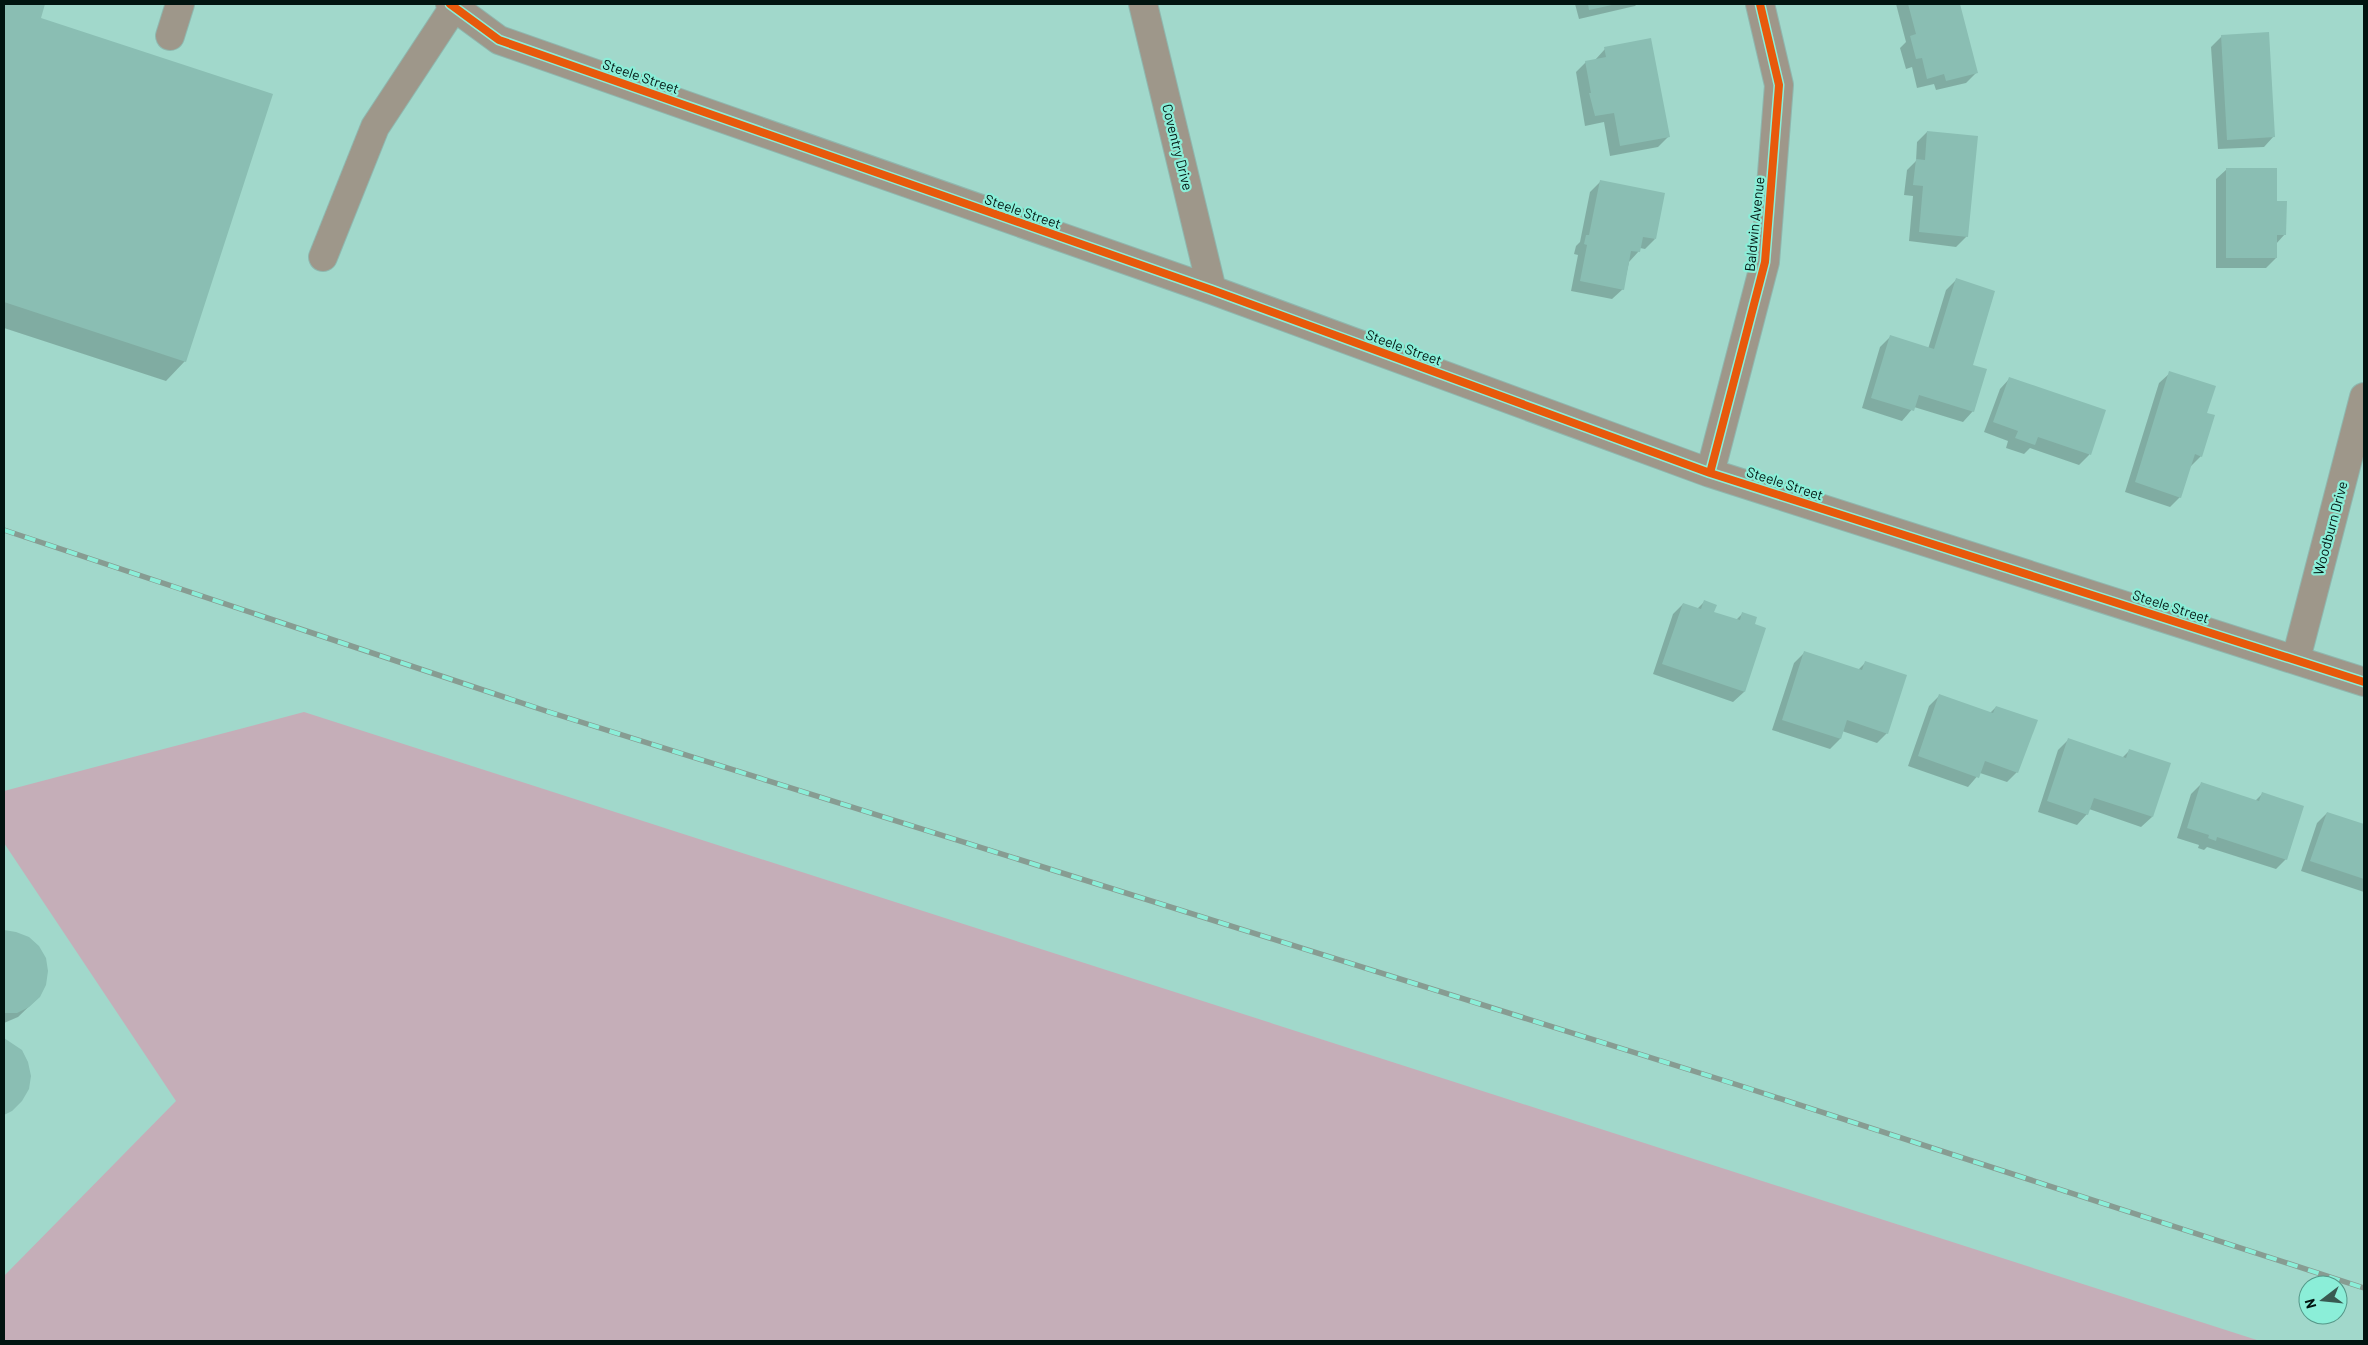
<svg xmlns="http://www.w3.org/2000/svg" width="2368" height="1345" font-family="Barlow,sans-serif">
<style>
.green{fill:#c5aeb8}
.shadow{fill:#0003}
.building{fill:#8abeb3}
.lines{fill:none;stroke-linecap:round;stroke-linejoin:round}
.minor-casing{stroke:#8fb7ae;stroke-width:30}
.minor{stroke:#9e978a;stroke-width:28}
.rail-casing{stroke:#879c92;stroke-width:5.5}
.rail{stroke:#8beed8;stroke-width:4;stroke-dasharray:11;stroke-linecap:butt}
.cycleway-casing{stroke:#8beed8;stroke-width:11}
.cycleway{stroke:#e8590c;stroke-width:8}
.labels{text-anchor:middle;dominant-baseline:central;stroke-width:4.5;stroke-linejoin:round;paint-order:stroke}
.street-label{font-size:14px;fill:#011410;stroke:#8beed8}
</style>
<rect width="100%" height="100%" fill="#a1d8cb"/>
<path class="green" d="M304,712l1956,629h-2256v-65l172,-175 -172,-258v-52z"/>
<path class="shadow" d="M4,4h40l-5,15 146,342 -19,20 -162,-53z
M1575,4h62l-2,2 -56,13z
M1896,4h62l18,69 -10,10 -30,7 -2,-6 -17,4 -5,-21 -6,2 -6,-21 6,-6z
M2222,36l52,100 -10,11 -46,2 -7,-102z
M1605,49l63,88 -10,10 -48,9 -6,-34 -19,4 -9,-54 10,-10 9,-2z
M1927,132l40,104 -11,11 -47,-6 4,-45 -9,-1 3,-25 9,-9 1,-19z
M2227,169l49,34 9,31 -9,10v14l-10,10h-50v-89z
M1601,181l54,58 -10,10 -5,-1 -1,3 -10,11 -6,27 -11,10 -41,-8 7,-36 -4,-1 2,-8 4,-4 10,-50z
M1956,280l15,86 2,45 -10,11 -49,-15 -12,14 -40,-13 18,-61 10,-10 38,12 18,-59z
M2170,373l36,40 -5,43 -11,11 -10,30 -10,10 -45,-15 34,-109z
M2010,378l94,33 -15,44 -10,10 -49,-17 -6,6 -18,-6 2,-7 -24,-9 16,-43z
M1704,602l9,11 23,7 6,-6 11,11 12,4 -21,63 -11,10 -80,-28 20,-60 10,-10 14,5z
M1804,653l54,17 7,-7 22,70 -10,10 -35,-12 -2,8 -10,10 -58,-19 22,-67z
M1939,696l51,17 6,-6 21,65 -10,10 -27,-9 -12,14 -60,-21 21,-60z
M2068,740l54,18 8,-8 22,67 -11,10 -52,-18 -2,5 -10,11 -39,-13 20,-62z
M2201,784l54,17 7,-7 24,65 -10,10 -69,-22 -3,3 -6,-2 1,-3 -22,-7 14,-44z
M2327,813l37,12v67l-63,-21 16,-48z
M4,932l12,1 23,64 -21,20 -14,6z
M4,1039l17,12 -8,58 -9,4z"/>
<path class="building" d="M4,4h41l-4,14 232,76 -87,268 -182,-60z
M1588,4h24v1l-23,5z
M1908,4h52l18,69 -32,8 -2,-7 -17,5 -5,-21 -6,1 -6,-23 6,-2z
M2269,32l6,105 -48,3 -6,-105z
M1651,38l19,99 -50,9 -6,-33 -19,3 -6,-23h2l-6,-32 21,-4 -2,-10z
M1927,131l51,5 -10,101 -49,-5 4,-46 -10,-1 3,-26 9,1z
M2226,168h51v33h10l-1,34h-9v23h-51z
M1600,180l65,13 -9,46 -13,-2 -3,15 -9,-1 -7,39 -44,-9 7,-36 -3,-1 2,-9h3z
M1956,278l39,13 -22,74 14,4 -13,43 -55,-17 -5,16 -43,-13 19,-63 44,14z
M2169,371l47,15 -9,27 8,2 -13,42 -7,-3 -14,44 -46,-16z
M2009,377l97,33 -15,45 -53,-18 -3,8 -20,-7 3,-7 -25,-9z
M1704,600l13,5 -3,7 26,8 2,-8 15,5 -2,7 11,4 -21,64 -83,-28 21,-61 18,6z
M1804,651l58,19 3,-9 42,14 -19,59 -41,-14 -6,19 -59,-19z
M1939,694l54,19 3,-7 42,14 -20,53 -33,-12 -6,17 -61,-22z
M2068,738l58,20 3,-9 42,14 -18,54 -59,-19 -6,17 -41,-14z
M2201,782l58,19 3,-9 42,14 -17,54 -70,-23 -1,4 -8,-3 1,-3 -22,-7z
M2327,812l37,12v55l-54,-18z
M4,930l12,2 13,5 10,9 7,12 2,13 -2,14 -6,12 -11,10 -12,6h-13z
M4,1038l18,12 6,12 3,14 -2,13 -7,12 -10,10 -8,4z"/>
<g class="lines">
<g class="minor-casing">
<path id="minor" d="M450,4l49,36 713,250 498,183 654,209
M1143,4l69,286
M170,36l10,-32
M323,257l52,-130 79,-120
M1710,473l55,-211 14,-177 -19,-81
M2296,659l68,-262"/>
</g>
<use href="#minor" class="minor"/>
<g class="rail-casing">
<path id="rail" d="M4,530l545,182 1189,373 626,203"/>
</g>
<use href="#rail" class="rail"/>
<g class="cycleway-casing">
<path id="cycleway" d="M450,4l49,36 713,250 498,183 654,209
M1710,473l55,-211 14,-177 -19,-81"/>
</g>
<use href="#cycleway" class="cycleway"/>
</g>
<g class="labels">
<g class="street-label">
<text transform="translate(641 76) rotate(19)">Steele Street</text>
<text transform="translate(1178 147) rotate(76)">Coventry Drive</text>
<text transform="translate(1023 211) rotate(19)">Steele Street</text>
<text transform="translate(1754 224) rotate(-84)">Baldwin Avenue</text>
<text transform="translate(1404 347) rotate(20)">Steele Street</text>
<text transform="translate(1785 483) rotate(18)">Steele Street</text>
<text transform="translate(2330 528) rotate(-75)">Woodburn Drive</text>
<text transform="translate(2171 606) rotate(18)">Steele Street</text>
</g>
</g>
<rect width="2368" height="1345" fill="none" stroke="#011410" stroke-width="10"/>
<g transform="translate(2323 1300) rotate(254)"><circle r="24" fill="#8beed8" stroke="#549788"/>
<path d="M0-4L9 19L0 12L-9 19Z" fill="#395951"/>
<text y="-8" font-size="14" font-weight="bold" text-anchor="middle" fill="#011410">N</text>
</g>
</svg>
